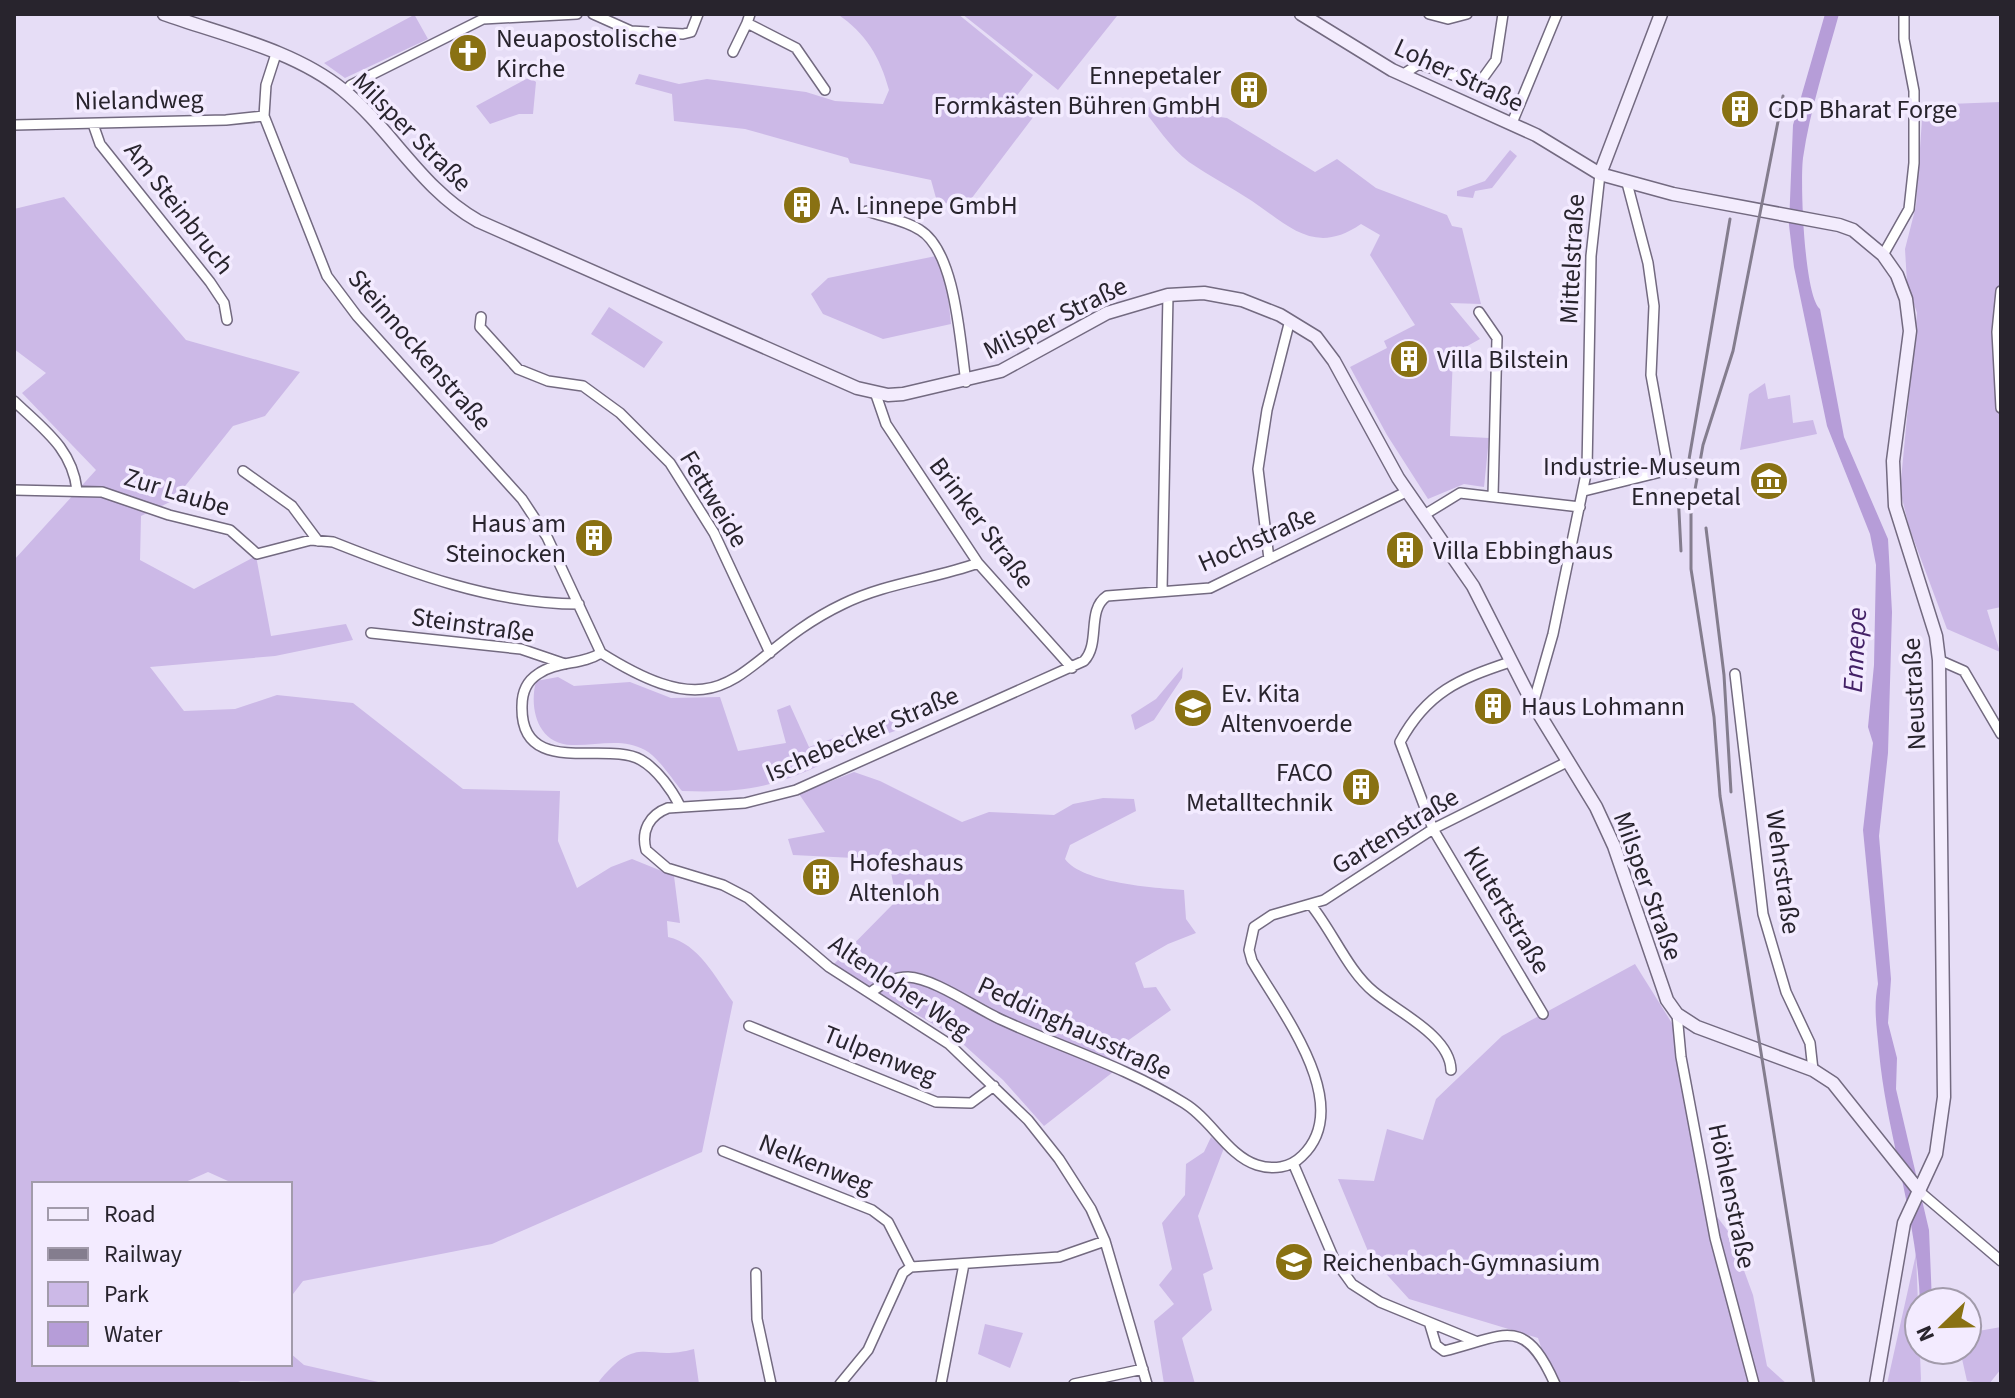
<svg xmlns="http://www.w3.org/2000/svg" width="2015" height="1398" font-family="'Source Sans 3',sans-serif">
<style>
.green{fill:#ccb9e7}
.water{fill:#b69dd8}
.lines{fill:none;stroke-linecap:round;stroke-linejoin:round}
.street-casing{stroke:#736a80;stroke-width:12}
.secondary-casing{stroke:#736a80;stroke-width:15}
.street{stroke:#fff;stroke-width:9}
.secondary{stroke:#f3ecfd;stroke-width:12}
.rail{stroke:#847d8e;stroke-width:3}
.labels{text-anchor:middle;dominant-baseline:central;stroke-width:7;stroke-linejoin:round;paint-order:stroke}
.poi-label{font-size:26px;fill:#28242d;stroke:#f3ebff;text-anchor:start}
.street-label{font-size:26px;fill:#28242d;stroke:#f3ebff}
.water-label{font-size:28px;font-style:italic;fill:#432166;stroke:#f3ebff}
</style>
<rect width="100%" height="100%" fill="#e6ddf6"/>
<path class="green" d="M398,14h16l14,25 -83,39 -21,-15 88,-47z
M837,14h121l75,61 -18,23 19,18 -72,95 -26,-13 -5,-18 -81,-17 -2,-5 -103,-29 -71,-8 -2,-27 -37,-10 4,-10 40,10 28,-5 99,13 29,9 48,3 6,-14c-9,-33 -23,-57 -52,-76z
M962,14h153l2,2 -59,74z
M530,77l6,5 -3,32h-14l-29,10 -14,-18z
M2001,102v505l-14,3 13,42 -53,-23 -38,-102 -9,-37 17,-177 -10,-30 -2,-34 11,-43 7,-101z
M1140,106l87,12 88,54 22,-13 39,29 71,27 5,11 10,2 19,76 -31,-1 30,36 -27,15 -3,82 39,2 -5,49 -20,-3 -36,15 -41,-64 -37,-68 37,-19 -3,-7 31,-16 -45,-70 10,-20 -19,-11c-46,32 -72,2 -109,-23 -21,-14 -43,-25 -63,-39 -19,-14 -34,-39 -49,-56z
M1510,150l7,6 -25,32 -17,3 -2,7 -16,-2v-5l28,-10z
M64,197l122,143 114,32 -35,44 -32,10 -59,74 -33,16 -1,44 54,29 62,-33 15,80 75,-12 7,16 -78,16 -125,11 34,44 51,-2 42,-14 76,8 110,86 97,2 -2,50 19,47 34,-21 21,-8 42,17 6,47 -13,-2 1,16c31,7 47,40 65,65l-31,150 -210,92 -189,37 -10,13 -3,36v-146h-65l3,-3 -20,-9 -27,12h-147v180h256v-11l14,12 83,19 -146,-3 -9,3h-218v-824l82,-90 -74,-77 24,-20 -32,-24v-140z
M936,256l10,21 5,47 -68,15 -60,-25 -12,-20 17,-16z
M609,307l54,35 -19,26 -53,-34z
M1765,383l3,16 22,-4 3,28 20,-3 4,14 -77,16 9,-56z
M1183,667l-1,11 -28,42 -19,10 -4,-15 25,-16z
M558,677l16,9 56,-4 41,16 49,-1 18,54 48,-8 -9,-33 13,-5 19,42 84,-30 5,13 -80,27 2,8c-49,24 -84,28 -138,26 -10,-12 -24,-34 -37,-41 -23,-13 -49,-4 -73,-5 -35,-1 -43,-37 -36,-64z
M854,772l26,9 82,41 27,-10 65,3 19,-11 30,-6 31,1 2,12 -66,34 -5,14c17,24 90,29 119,31l2,29 10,14 -28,11 -33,19 9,25 12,-1 15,23 -62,44 4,18 -69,54 -41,-46 -49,-44 -122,-70 61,-62 2,-11 -4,-21 -37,-14 -61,-3 -5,-16 37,-7 -26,-38z
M1635,964l40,64 33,177 23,30 22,60 14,71 20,18h-234l-15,-46 -129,-39 -39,-43 -32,-77 36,2 13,-52 36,11 13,-41 66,-63z
M1211,1137l13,11 -26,68 15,53 -10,5 9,36 -30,28 13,46h-31l-10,-63 20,-17 -15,-19 13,-16 -10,-46 23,-28 1,-31 18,-12z
M1916,1254l5,125 -1,5h-33z
M985,1324l38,9 -13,35 -32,-14z
M2001,1327v42l-12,15 -22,-3 -7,-31h7v-17z
M694,1349l5,35h-102c42,-53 47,-21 97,-35z"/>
<path class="water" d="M1825,14h14c-13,47 -29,96 -36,144 -3,24 1,138 17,151l24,128 44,102 4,73 -4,141 -9,83 12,143 -3,44 9,35 -1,31 33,141 3,72h-12c-3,-85 -33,-166 -41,-250 -2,-24 -6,-45 -1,-68l-15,-154 10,-87 -5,-16 6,-62 2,-100 -6,-31 -43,-108 -33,-159 -5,-42 4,-100z"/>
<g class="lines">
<g class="street-casing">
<path id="street" d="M593,14l38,17 52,3 8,-2 7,-18
M750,14l-3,9 49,25 29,42
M1429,14l19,5 19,-5
M733,52l14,-29
M276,54l-10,31 -2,31 63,160 30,40 165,183 25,38 54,116
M1402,75l17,-11 52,17 12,-3 13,-18 7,-46
M345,92l6,-7 132,-66 94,-5
M1512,123l45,-109
M93,124l7,20 110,138 14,21 3,17
M14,125l212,-5 38,-4
M867,211c17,6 38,9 53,19 36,22 40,113 46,152
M1883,255l26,-46 5,-46v-72l-10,-52v-25
M2001,291l-4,41 4,76
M1479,312l18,26 -4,158
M481,317l-1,10 38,42 30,12 35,5 37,27 50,50 44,70 56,120
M875,392l11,32 92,139 94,105
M14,401c29,28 58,47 63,89
M243,471l49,35 26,35
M14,490l88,2 67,23 61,15 27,24 54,-14 22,2c78,31 161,62 246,62
M1584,491l81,-20 2,-8 -16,-88 3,-69 -6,-43 -21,-80
M1424,515l36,-22 120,14
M1269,559l-11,-90 9,-59 23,-90
M1162,591l6,-296
M371,633l150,16 44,15
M601,653c135,85 133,3 242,-49 42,-21 91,-25 135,-41
M601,653c-19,12 -45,8 -63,21 -11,7 -16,19 -16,32 -2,73 85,34 119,54 16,9 31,30 39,46
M1939,660l25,11 37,63
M1510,662c-51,17 -83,30 -110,80l33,87 110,185
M1735,674l28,240 23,78 24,51 3,27
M1533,704l20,-70 34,-165 4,-213 9,-82
M1311,905c22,27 37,66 63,87 24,20 76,44 77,78
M870,993c11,-9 24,-16 38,-16 26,1 69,32 94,43 61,28 124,47 182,83 27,16 44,53 73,62 16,5 33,3 45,-9 54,-51 -22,-146 -50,-195l-3,-11 5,-23 18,-12 52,-15 109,-71 136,-68
M1677,1014l4,43 34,181 39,146
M749,1026l187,76 35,1 23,-17
M723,1151l149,59 16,12 23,45
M1293,1163l41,96 18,25 28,18 95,39
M1920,1192l81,69
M756,1273l1,46 14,65
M1430,1325l6,20 8,6c61,-15 80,-37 111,33
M840,1384l28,-34 35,-77 8,-6 148,-10 46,-16
M941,1384l23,-120
M1074,1384l69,-15
M1147,1384l-42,-143 -14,-32 -32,-50 -31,-39 -79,-76 -120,-77 -81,-69 -25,-13 -56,-17 -21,-18c-5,-19 3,-35 22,-42l77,-5 51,-13 288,-129c17,-18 2,-51 23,-65l103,-8 198,-97"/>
</g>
<g class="secondary-casing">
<path id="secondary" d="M164,14c59,21 130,36 179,76 49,40 78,99 135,131l379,167 31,7 15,-1 98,-23 106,-58 61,-18 36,-2 38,7 38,15 36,22 18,24 64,117 75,108 60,118 63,103 18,39 53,154 10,14 20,13 116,43 20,13 87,109
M1301,14l91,56 144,65 64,39 73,20 166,31 14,5 30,25 14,20 9,24 4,32 -17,130 2,45 41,130 3,24 5,437 -8,57 -32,69 -28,161
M1600,174l61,-160"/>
</g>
<use href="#street" class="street"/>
<use href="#secondary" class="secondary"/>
<path class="rail" d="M1783,96l-50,255 -30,94 -12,67v57l23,148 6,79 94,588
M1686,477l44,-258
M1678,492l3,59
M1706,528l18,147 7,117"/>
</g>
<defs>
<g id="church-disc" transform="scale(2)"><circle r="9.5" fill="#897113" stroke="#f3ebff"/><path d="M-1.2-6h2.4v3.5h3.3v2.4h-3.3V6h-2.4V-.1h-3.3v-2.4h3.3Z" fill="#fff"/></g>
<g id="building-disc" transform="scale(2)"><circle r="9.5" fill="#897113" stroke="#f3ebff"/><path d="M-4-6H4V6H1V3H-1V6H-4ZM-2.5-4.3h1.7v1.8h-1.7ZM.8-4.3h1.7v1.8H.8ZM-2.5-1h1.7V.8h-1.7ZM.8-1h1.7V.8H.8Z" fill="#fff"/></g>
<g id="museum-disc" transform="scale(2)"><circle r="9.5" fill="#897113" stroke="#f3ebff"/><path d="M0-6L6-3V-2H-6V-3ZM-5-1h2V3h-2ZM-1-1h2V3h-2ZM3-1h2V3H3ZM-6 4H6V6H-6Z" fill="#fff"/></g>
<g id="school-disc" transform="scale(2)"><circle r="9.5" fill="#897113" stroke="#f3ebff"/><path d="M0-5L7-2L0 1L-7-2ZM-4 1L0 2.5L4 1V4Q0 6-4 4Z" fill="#fff"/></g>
</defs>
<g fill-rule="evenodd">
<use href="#church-disc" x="468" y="53"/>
<use href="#building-disc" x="1249" y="90"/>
<use href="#building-disc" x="1740" y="109"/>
<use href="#building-disc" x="802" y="205"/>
<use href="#building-disc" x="1409" y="359"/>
<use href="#museum-disc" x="1769" y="481"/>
<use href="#building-disc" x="594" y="538"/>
<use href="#building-disc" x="1405" y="550"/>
<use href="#building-disc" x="1493" y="706"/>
<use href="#school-disc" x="1193" y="708"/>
<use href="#building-disc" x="1361" y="787"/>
<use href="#building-disc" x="821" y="877"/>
<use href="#school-disc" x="1294" y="1262"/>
</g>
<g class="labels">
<g class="poi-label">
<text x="496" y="38">Neuapostolische<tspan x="496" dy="30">Kirche</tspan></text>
<text x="1221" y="75" text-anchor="end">Ennepetaler<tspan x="1221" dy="30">Formkästen Bühren GmbH</tspan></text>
<text x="1768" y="109">CDP Bharat Forge</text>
<text x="830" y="205">A. Linnepe GmbH</text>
<text x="1437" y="359">Villa Bilstein</text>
<text x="1741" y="466" text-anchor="end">Industrie-Museum<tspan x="1741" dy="30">Ennepetal</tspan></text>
<text x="566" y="523" text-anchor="end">Haus am<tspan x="566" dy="30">Steinocken</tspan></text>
<text x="1433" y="550">Villa Ebbinghaus</text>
<text x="1221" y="693">Ev. Kita<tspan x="1221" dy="30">Altenvoerde</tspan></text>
<text x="1521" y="706">Haus Lohmann</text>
<text x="1333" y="772" text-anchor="end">FACO<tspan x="1333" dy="30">Metalltechnik</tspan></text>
<text x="849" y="862">Hofeshaus<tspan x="849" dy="30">Altenloh</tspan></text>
<text x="1322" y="1262">Reichenbach-Gymnasium</text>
</g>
<g class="street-label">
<text transform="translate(1459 75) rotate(25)">Loher Straße</text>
<text transform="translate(139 100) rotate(-1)">Nielandweg</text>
<text transform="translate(412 132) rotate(45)">Milsper Straße</text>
<text transform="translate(179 208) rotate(52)">Am Steinbruch</text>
<text transform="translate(1572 259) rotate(-87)">Mittelstraße</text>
<text transform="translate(1055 318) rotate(-26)">Milsper Straße</text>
<text transform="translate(420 350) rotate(49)">Steinnockenstraße</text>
<text transform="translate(177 492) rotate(17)">Zur Laube</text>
<text transform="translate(714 499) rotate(59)">Fettweide</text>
<text transform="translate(982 523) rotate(53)">Brinker Straße</text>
<text transform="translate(1257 539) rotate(-24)">Hochstraße</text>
<text transform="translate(473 625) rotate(8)">Steinstraße</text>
<text transform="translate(1914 694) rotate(-93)">Neustraße</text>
<text transform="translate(862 734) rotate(-23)">Ischebecker Straße</text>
<text transform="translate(1395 831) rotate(-31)">Gartenstraße</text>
<text transform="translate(1783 872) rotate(82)">Wehrstraße</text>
<text transform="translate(1648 886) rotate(70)">Milsper Straße</text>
<text transform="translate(1507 910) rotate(59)">Klutertstraße</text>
<text transform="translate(900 987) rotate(34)">Altenloher Weg</text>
<text transform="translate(1075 1028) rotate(25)">Peddinghausstraße</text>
<text transform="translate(880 1055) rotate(22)">Tulpenweg</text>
<text transform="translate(816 1164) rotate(22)">Nelkenweg</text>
<text transform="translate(1732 1196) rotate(78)">Höhlenstraße</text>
</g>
<g class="water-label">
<text transform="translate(1855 650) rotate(-87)">Ennepe</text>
</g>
</g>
<rect width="2015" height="1398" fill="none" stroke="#28242d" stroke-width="32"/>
<rect x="32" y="1182" width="260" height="184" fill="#f3ebff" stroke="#a29bab" stroke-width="2"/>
<rect x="48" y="1208" width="40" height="12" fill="#f3ecfd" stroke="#a29bab" stroke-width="2"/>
<text x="104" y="1222" font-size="24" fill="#28242d">Road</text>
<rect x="48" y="1248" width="40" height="12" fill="#847d8e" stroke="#a29bab" stroke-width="2"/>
<text x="104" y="1262" font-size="24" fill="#28242d">Railway</text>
<rect x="48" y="1282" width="40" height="24" fill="#ccb9e7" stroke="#a29bab" stroke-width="2"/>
<text x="104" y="1302" font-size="24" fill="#28242d">Park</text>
<rect x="48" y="1322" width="40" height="24" fill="#b69dd8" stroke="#a29bab" stroke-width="2"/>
<text x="104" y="1342" font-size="24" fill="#28242d">Water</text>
<g transform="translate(1943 1326) rotate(247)"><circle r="38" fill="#f3ebff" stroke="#a29bab" stroke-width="2"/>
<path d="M0-6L14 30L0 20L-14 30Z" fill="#897113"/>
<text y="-12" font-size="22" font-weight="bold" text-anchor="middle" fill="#28242d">N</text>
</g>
</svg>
